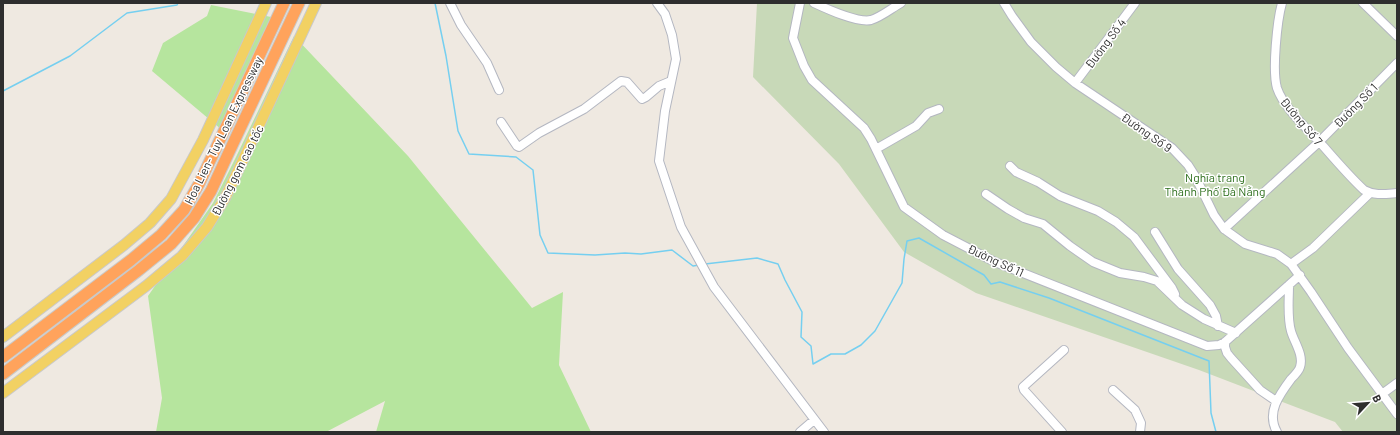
<svg xmlns="http://www.w3.org/2000/svg" width="1400" height="435" font-family="Barlow,sans-serif">
<style>
.green{fill:#b6e59e}
.cemetery{fill:#c8d9b8}
.lines{fill:none;stroke-linecap:round;stroke-linejoin:round}
.stream{stroke:#75cff0;stroke-width:1.5}
.minor-casing{stroke:#b4b7c1;stroke-width:10}
.major-casing{stroke:#c9c9c9;stroke-width:12}
.highway-casing{stroke:#c9c9c9;stroke-width:13}
.minor{stroke:#fff;stroke-width:8}
.major{stroke:#f2d163;stroke-width:10}
.highway{stroke:#ffa35c;stroke-width:11}
.labels{text-anchor:middle;dominant-baseline:central;stroke-width:3;stroke-linejoin:round;paint-order:stroke}
.street-label{font-size:12px;fill:#2e2e2e;stroke:#fff}
.park-label{font-size:12px;fill:#2c6e1b;stroke:#fff}
</style>
<rect width="100%" height="100%" fill="#efe9e1"/>
<path class="green" d="M211,5l65,13 -54,112 -70,-59 11,-28 44,-27z
M294,36l114,120 124,152 31,-16 -4,73 32,67h-215l9,-31 -59,31h-170l6,-34 -14,-102 65,-93 23,-46z"/>
<path class="cemetery" d="M757,3h640v429h-54l-8,-10 -136,-52 -223,-77 -72,-41 -65,-88 -86,-87z"/>
<g class="lines">
<path class="stream" d="M435,3l11,53 12,75 11,23 47,3 17,13 7,65 8,18 47,2 30,-2 16,1 31,-4 21,16 6,-1
M3,91l67,-35 57,-43 50,-8 1,-2
M705,264l52,-6 21,6 7,16 17,32 -1,25 10,9 2,18 18,-10h14l16,-9 14,-14 27,-48 2,-24 3,-18 12,-3 65,37 7,9 9,-2 49,16 160,63 2,52 5,19"/>
<g class="minor-casing">
<path id="minor" d="M450,3l11,22 26,38 12,27
M657,3l8,11 7,21 4,24 -11,52 -6,50 22,66 33,60 110,145
M800,3l-7,35 11,28 8,14 52,48 7,11 33,68 39,28 52,27 212,84 12,-1 6,-3 75,-67
M814,3c13,6 43,20 57,17 10,-3 21,-12 30,-17
M1004,3l8,13 19,26 25,25 19,16 97,65 16,17 7,11 19,39 10,14 21,15 32,10 14,10 20,28 37,56 49,66
M1282,3c-5,18 -10,68 -5,85 7,21 33,43 47,59 13,15 26,30 40,43 11,6 21,4 33,3
M1363,3l34,33
M1075,83l60,-80
M501,122l16,24 2,1 20,-14 45,-24 37,-28 6,1 15,17 4,-2 13,-11 12,-5
M876,149l40,-23 12,-13 11,-4
M1010,166l6,6 22,10 22,14 38,15 18,11 18,15 38,51 3,6
M986,194l22,15 16,9 19,6 27,22 23,16 27,11 24,4 13,4 25,24 22,14 32,14
M1224,229l95,-87 78,-79
M1155,232l23,37 32,36 6,11 2,10
M1291,264l22,-16 57,-55
M1225,342v5l2,6 4,5 29,32 16,11
M1113,390l22,20 6,13 -1,9
M1382,394l15,-11
M800,432l14,-12
M1062,432l-38,-42 -1,-3 41,-37
M1277,432c-11,-19 2,-37 14,-53 3,-3 8,-8 9,-12 4,-12 -6,-25 -9,-36 -4,-14 -2,-31 -2,-46"/>
</g>
<g class="major-casing">
<path id="major" d="M3,337l121,-92 26,-22 21,-24 32,-59 63,-137
M3,393l143,-107 36,-30 25,-29 18,-29 18,-38 73,-157"/>
</g>
<g class="highway-casing">
<path id="highway" d="M3,357l128,-97 30,-25 23,-25 15,-26 18,-38 67,-143
M3,374l136,-104 32,-26 23,-26 17,-27 18,-39 70,-149"/>
</g>
<use href="#minor" class="minor"/>
<use href="#major" class="major"/>
<use href="#highway" class="highway"/>
</g>
<g class="labels">
<g class="street-label">
<text transform="translate(1105 43) rotate(-53)">Đường Số 4</text>
<text transform="translate(1355 105) rotate(-45)">Đường Số 1</text>
<text transform="translate(1302 121) rotate(50)">Đường Số 7</text>
<text transform="translate(223 130) rotate(-64)">Hoa Lien- Tuy Loan Expressway</text>
<text transform="translate(1147 132) rotate(35)">Đường Số 9</text>
<text transform="translate(237 170) rotate(-63)">Đường gom cao tốc</text>
<text transform="translate(996 260) rotate(25)">Đường Số 11</text>
</g>
<g class="park-label">
<text x="1215" y="177">Nghĩa trang<tspan x="1215" dy="14">Thành Phố Đà Nẵng</tspan></text>
</g>
</g>
<rect width="1400" height="435" fill="none" stroke="#2e2e2e" stroke-width="8"/>
<g transform="translate(1368 403) rotate(64)" stroke="#ffffff" stroke-width="3" paint-order="stroke">
<path d="M0-3L7 15L0 10L-7 15Z" fill="#2e2e2e"/>
<text y="-6" font-size="11" font-weight="bold" text-anchor="middle" fill="#2e2e2e">B</text>
</g>
</svg>
